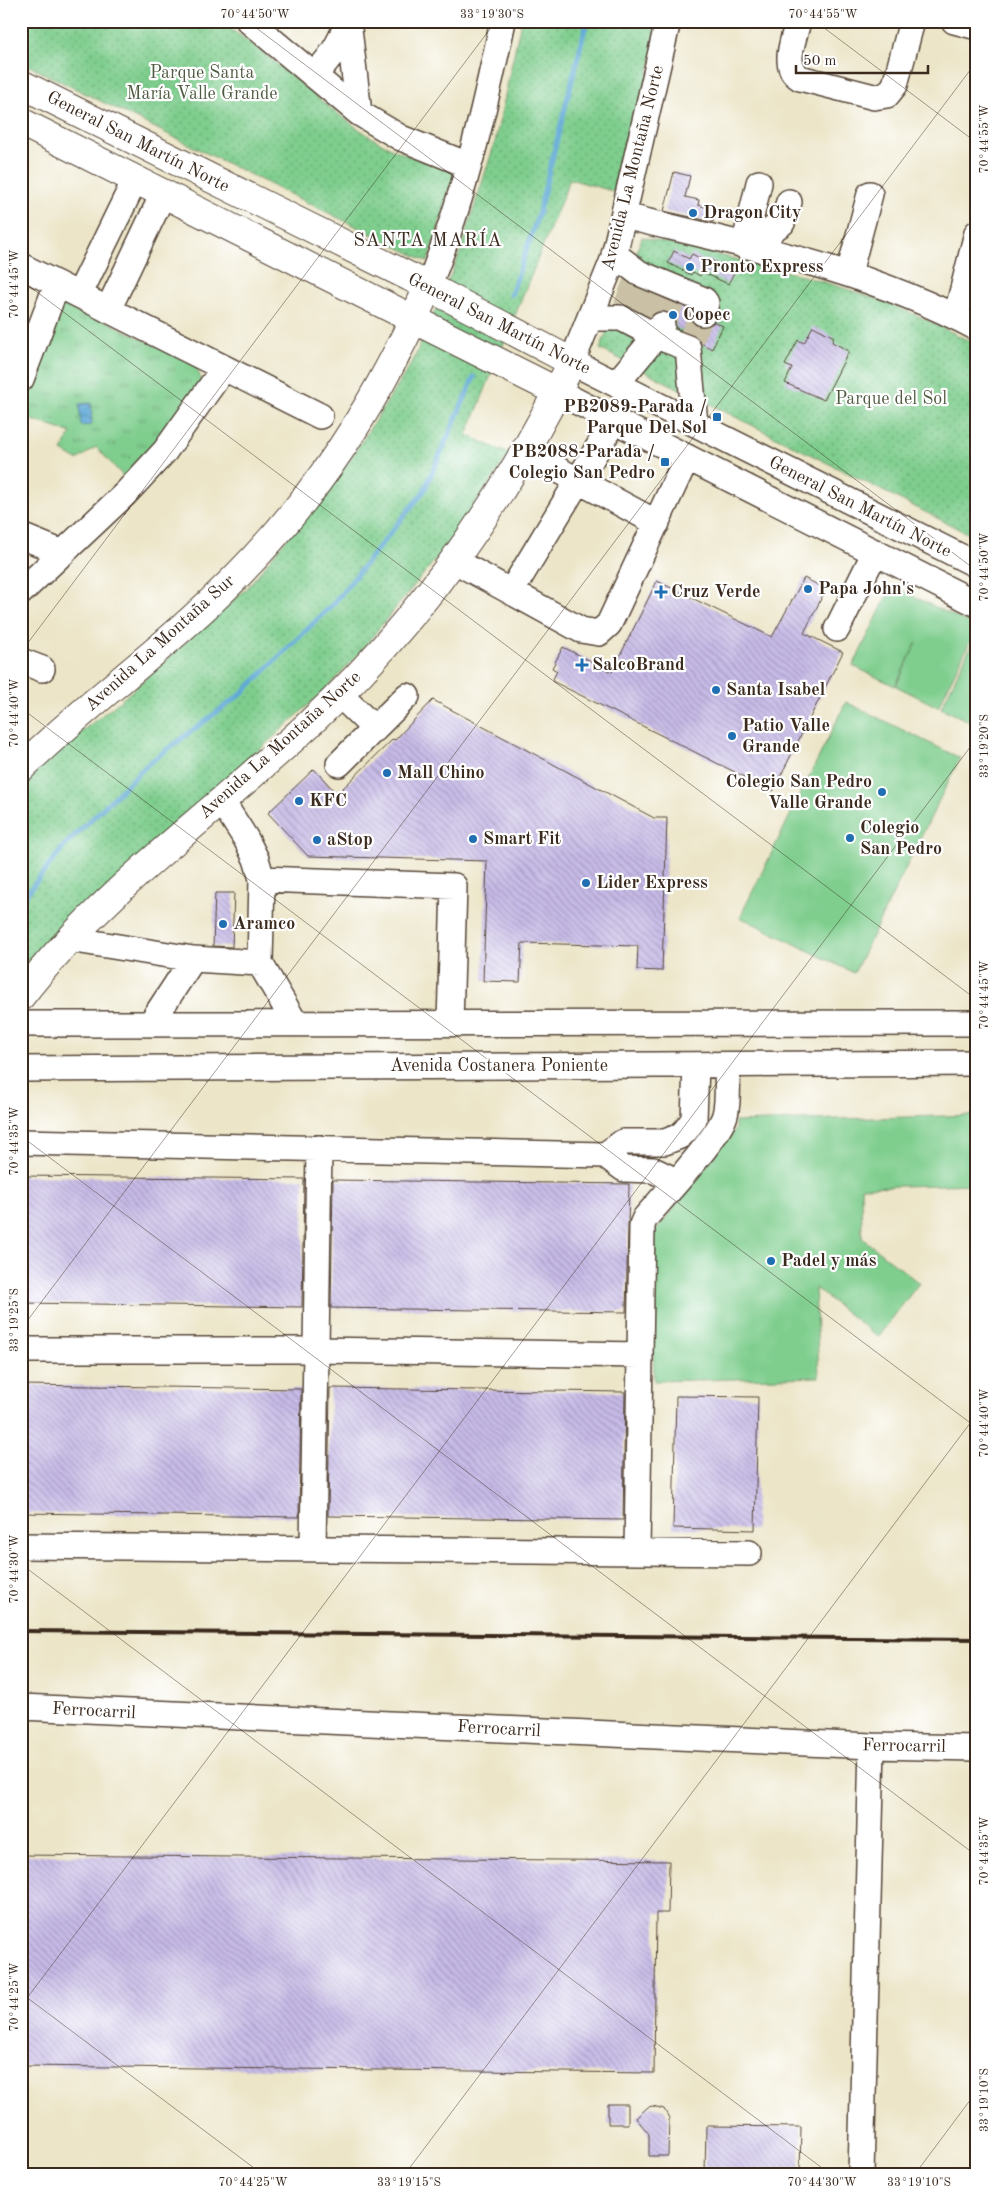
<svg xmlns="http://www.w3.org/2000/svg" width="998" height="2195" font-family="'Old Standard TT',serif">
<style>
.grass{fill:url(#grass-tufts);stroke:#5d7c56}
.park{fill:url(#park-dots);stroke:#5d7c56}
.pitch{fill:#7fce8e;stroke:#5d7c56}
.water{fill:url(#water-waves);stroke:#4c697a}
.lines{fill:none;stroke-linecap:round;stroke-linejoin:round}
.stream{stroke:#5ea8d6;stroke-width:5}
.building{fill:url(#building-back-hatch)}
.minor-tunnel{stroke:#c9c0a6;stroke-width:25;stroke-dasharray:25 12;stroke-linecap:butt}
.minor-casing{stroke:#564638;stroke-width:28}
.major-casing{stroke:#564638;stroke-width:30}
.minor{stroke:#fff;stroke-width:25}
.major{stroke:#fff;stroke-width:28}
.rail{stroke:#3b2a1e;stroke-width:4}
.ticks{fill:none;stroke:#3b2a1e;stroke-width:1;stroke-opacity:0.45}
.poi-dot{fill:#1f6fb2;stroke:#fff;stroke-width:2}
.labels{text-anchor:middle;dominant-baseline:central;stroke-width:4.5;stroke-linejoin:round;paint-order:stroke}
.park-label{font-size:18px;fill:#4f5b40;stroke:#fff}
.street-label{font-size:18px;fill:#3b2a1e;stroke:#fff}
.poi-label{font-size:18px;font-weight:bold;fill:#3b2a1e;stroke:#fff;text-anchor:start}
.neighbourhood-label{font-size:19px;letter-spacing:1px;fill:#3b2a1e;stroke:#fff}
.neatline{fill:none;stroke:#3b2a1e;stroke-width:2}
.ticks-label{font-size:12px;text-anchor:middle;fill:#3b2a1e}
</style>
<defs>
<pattern id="grass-tufts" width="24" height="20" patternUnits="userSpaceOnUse" patternTransform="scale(1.25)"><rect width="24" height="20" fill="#7fce8e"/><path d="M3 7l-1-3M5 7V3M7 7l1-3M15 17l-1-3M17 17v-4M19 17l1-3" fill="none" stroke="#69a773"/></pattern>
<pattern id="park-dots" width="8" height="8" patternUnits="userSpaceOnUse" patternTransform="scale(1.25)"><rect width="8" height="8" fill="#7fce8e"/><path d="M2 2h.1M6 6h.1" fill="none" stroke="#69a773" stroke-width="1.8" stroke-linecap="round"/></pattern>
<pattern id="water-waves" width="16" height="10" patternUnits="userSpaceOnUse" patternTransform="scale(1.25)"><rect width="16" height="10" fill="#5ea8d6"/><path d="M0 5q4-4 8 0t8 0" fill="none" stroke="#4f89ad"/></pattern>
<pattern id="building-back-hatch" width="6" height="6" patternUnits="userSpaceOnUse" patternTransform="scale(1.25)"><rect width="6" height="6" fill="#c7bbe8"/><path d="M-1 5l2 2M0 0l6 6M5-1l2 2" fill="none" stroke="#a398bb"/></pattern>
</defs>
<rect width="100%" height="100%" fill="#fff"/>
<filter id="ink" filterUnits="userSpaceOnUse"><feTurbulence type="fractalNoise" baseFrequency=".02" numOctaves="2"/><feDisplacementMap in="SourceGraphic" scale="10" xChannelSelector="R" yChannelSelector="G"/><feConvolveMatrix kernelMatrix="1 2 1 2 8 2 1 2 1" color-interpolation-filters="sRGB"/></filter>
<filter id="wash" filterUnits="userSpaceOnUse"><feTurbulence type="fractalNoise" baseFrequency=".0096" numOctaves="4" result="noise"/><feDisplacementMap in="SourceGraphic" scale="20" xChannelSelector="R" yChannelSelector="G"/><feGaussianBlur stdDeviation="1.12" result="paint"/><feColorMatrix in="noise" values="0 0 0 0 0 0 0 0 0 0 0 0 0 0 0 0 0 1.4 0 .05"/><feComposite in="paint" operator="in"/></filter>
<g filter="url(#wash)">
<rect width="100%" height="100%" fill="#ece5c8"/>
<path class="grass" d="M70,303l126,63 9,23 -79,90 -30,-32 -19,13 -15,-9 9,-18 -50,-17v-18l35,-93z"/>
<path class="park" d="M21,21h197c56,34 101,84 156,118 25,15 54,24 81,34l-27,89 -407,-200z
M521,21h140l-42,172 -49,-14 -103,256 42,19 -60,89 -91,111 -30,33 -145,133 -162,173v-214l98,-77 128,-114 103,-128 63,-99 45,-103 37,-116z
M642,237c77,19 156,34 231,61 36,12 70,30 104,47v193l-377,-189z"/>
<path class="pitch" d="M892,586l85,41 -39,80 -42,-21 21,-44 -22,44 -42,-20z
M977,633v92l-36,-17z
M846,702l114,56 -106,215 -114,-56z
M977,1115v69l-116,3 1,51 57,45 -41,54 -63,-49 4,89 -165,4 -4,-143 85,-109v-7z"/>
<path class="water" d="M91,403l1,22 -11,1 -2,-22z"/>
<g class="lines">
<path class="stream" d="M511,295l27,-80 49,-194
M21,901l44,-56 84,-82 92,-69 93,-91 90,-112 50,-114"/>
</g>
<g id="blocks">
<path class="building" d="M674,172l16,4 -5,21 14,3 -1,5 18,5 -3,12 -49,-11z
M674,251l15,8 3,-5 15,8 1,-3 27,12 -7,13 -26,-12 2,-3 -4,7 -7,-4 -2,3 -23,-12z
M632,285l57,24 3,13 6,5h9l7,-5 9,4 -11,23 -11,-6 -7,-8 -18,-7 -2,-10 -6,-6 -7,-1 -11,6 -27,-13z
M813,326l21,11 -2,5 17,9 -25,49 -39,-17 7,-15 -7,-3 13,-25 6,3z
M804,578l22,11 -22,44 39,19 -70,139 -221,-110 5,-10 -5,-3 11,-21 49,25 45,-91 115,56z
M433,700l221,118h13l-5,153 -25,-1 1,-24 -116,-3 -2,39 -37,-1 4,-120 -179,-5 -40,-43 46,-44 23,25 56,-55 2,1z
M215,893h19l-2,54 -19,-1z
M21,1176l283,3 -2,128 -281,-4z
M333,1180l296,4 -3,128 -295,-4z
M21,1385l280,4 -2,128 -278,-4z
M330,1388l295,4 -2,128 -295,-4z
M676,1396l82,1 -3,133 -82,-2z
M21,1855l648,6 -1,52h-12l-2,160 -633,-7z
M608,2104h20v20h-20z
M653,2106l11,3 5,9 -1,38h-19v-22l-13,-16 12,-11z
M706,2126l95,1 -1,47h-95z"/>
</g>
</g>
<g filter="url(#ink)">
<use href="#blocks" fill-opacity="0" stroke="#564638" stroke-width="1"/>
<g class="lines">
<path class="minor-tunnel" d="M626,307l10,-26
M642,315l11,-25
M662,325l11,-26
M691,339l12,-26"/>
<g class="minor-casing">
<path id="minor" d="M249,21l110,92 42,25 67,27
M348,21l11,92
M668,21l-55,239 -41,102 405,203
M798,21c-4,19 -17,45 2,57l74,19 13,-2 8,-10 17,-64
M954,21l23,6
M313,75c18,-16 26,-31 35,-53
M624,216c120,29 243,53 353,112
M744,246l15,-63
M765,251l5,-20 12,-8 7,-21
M614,254l25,19 65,27 2,3 -3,10
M21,266l299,150
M849,273l21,-79
M428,287c35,-85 56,-176 75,-266
M79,295l56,-115
M108,310l55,-116
M956,317l21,-84
M591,318h30l35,18 6,-11
M21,379l36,-95
M616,384l40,-48 32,12 7,76
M558,392l419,212
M525,452l132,71
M21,536l42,17
M455,561l126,69 18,3 10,-9 78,-167
M21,592l105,-99 39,-42 59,-83
M511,592l103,-171
M837,629l38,-77
M21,661l21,8
M340,695l35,34
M339,764l68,-68
M221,800l25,39 10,20 6,20 -2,84 35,60
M262,879l192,7 -4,137
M69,939l124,20 67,4
M151,1023l42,-64
M21,1024l956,-1
M21,1069l956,-6
M21,1142l584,13 18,-13h42l15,-6 6,-6 8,-11 2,-54
M605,1155l19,14 29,1 23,11
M21,1350h295l324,5
M21,1546l728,7
M313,1549l6,-401
M637,1552l5,-327 3,-7c18,-21 73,-79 80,-103 4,-15 2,-35 2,-50
M21,1707l851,39 105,2
M861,2174l11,-428"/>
</g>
<g class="major-casing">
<path id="major" d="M21,84l389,193 162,85c-66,136 -153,260 -264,363 -97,90 -205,165 -287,271
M21,122l537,270
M21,768c54,-53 115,-98 171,-149 108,-97 178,-199 236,-332"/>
</g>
<use href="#minor" class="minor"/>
<use href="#major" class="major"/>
<path class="rail" d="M21,1631l956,8"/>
</g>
</g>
<path class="ticks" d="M247,21l730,550M815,21l162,122M21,280l956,720M21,652l475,-631M21,708l956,720M21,1136l956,720M21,1329l956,-1268M21,1564l809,610M21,1993l241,181M21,2006l956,-1268M405,2174l572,-760M915,2174l62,-83"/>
<g class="poi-dot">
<circle cx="693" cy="213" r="5"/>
<circle cx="690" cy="267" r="5"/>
<circle cx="673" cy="315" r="5"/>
<rect x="712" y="412" width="10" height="10" rx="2.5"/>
<rect x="660" y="457" width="10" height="10" rx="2.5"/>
<circle cx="808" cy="589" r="5"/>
<path d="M658.5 584.5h5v5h5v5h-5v5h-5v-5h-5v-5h5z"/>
<path d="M579.5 657.5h5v5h5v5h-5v5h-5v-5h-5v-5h5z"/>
<circle cx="716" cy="690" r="5"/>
<circle cx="732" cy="736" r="5"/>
<circle cx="387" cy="773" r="5"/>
<circle cx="882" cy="792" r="5"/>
<circle cx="299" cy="801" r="5"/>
<circle cx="850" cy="838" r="5"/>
<circle cx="473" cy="839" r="5"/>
<circle cx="317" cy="840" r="5"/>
<circle cx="586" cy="883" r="5"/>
<circle cx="223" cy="924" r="5"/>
<circle cx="771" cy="1261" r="5"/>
</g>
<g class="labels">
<g class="park-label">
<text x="202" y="73">Parque Santa<tspan x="202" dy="21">María Valle Grande</tspan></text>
<text x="891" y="399">Parque del Sol</text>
</g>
<g class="street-label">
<text transform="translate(138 142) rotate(27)">General San Martín Norte</text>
<text transform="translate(633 168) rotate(-76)">Avenida La Montaña Norte</text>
<text transform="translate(499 324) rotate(27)">General San Martín Norte</text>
<text transform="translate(860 507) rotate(27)">General San Martín Norte</text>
<text transform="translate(160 643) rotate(-42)">Avenida La Montaña Sur</text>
<text transform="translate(280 745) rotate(-42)">Avenida La Montaña Norte</text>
<text x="499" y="1066">Avenida Costanera Poniente</text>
<text transform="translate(94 1711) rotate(3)">Ferrocarril</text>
<text transform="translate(499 1729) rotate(3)">Ferrocarril</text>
<text transform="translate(904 1746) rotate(1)">Ferrocarril</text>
</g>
<g class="poi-label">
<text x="703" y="213">Dragon City</text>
<text x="700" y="267">Pronto Express</text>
<text x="683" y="315">Copec</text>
<text x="707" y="407" text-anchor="end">PB2089-Parada /<tspan x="707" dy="21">Parque Del Sol</tspan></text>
<text x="655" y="452" text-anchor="end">PB2088-Parada /<tspan x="655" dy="21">Colegio San Pedro</tspan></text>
<text x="818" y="589">Papa John's</text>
<text x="671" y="592">Cruz Verde</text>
<text x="592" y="665">SalcoBrand</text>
<text x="726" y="690">Santa Isabel</text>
<text x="742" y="726">Patio Valle<tspan x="742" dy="21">Grande</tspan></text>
<text x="397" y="773">Mall Chino</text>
<text x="872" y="782" text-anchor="end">Colegio San Pedro<tspan x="872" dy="21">Valle Grande</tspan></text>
<text x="309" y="801">KFC</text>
<text x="860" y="828">Colegio<tspan x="860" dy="21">San Pedro</tspan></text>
<text x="483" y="839">Smart Fit</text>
<text x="327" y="840">aStop</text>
<text x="596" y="883">Lider Express</text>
<text x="233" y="924">Aramco</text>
<text x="781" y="1261">Padel y más</text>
</g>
<g class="neighbourhood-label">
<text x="428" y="241">SANTA MARÍA</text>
</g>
</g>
<rect width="998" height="2195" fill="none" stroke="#fff" stroke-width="55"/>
<path d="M796 65v8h132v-8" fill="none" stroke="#3b2a1e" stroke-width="2.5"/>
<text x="803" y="65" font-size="15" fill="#3b2a1e" stroke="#ffffff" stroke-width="4" paint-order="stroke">50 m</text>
<rect x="28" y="28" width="942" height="2140" class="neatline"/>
<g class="ticks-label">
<text x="255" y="18">70°44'50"W</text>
<text x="492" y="18">33°19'30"S</text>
<text x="823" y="18">70°44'55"W</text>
<text transform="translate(984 139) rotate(-90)" y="4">70°44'55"W</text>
<text transform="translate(14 284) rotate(-90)" y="4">70°44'45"W</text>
<text transform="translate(984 567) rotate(-90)" y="4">70°44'50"W</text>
<text transform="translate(14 713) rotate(-90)" y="4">70°44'40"W</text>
<text transform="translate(984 746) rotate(-90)" y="4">33°19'20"S</text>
<text transform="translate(984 995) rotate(-90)" y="4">70°44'45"W</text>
<text transform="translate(14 1141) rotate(-90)" y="4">70°44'35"W</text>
<text transform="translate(14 1320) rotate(-90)" y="4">33°19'25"S</text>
<text transform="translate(984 1423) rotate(-90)" y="4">70°44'40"W</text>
<text transform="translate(14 1569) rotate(-90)" y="4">70°44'30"W</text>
<text transform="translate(984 1851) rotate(-90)" y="4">70°44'35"W</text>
<text transform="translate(14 1997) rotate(-90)" y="4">70°44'25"W</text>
<text transform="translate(984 2100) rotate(-90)" y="4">33°19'10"S</text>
<text x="253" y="2186">70°44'25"W</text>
<text x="409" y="2186">33°19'15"S</text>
<text x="822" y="2186">70°44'30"W</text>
<text x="919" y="2186">33°19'10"S</text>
</g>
</svg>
